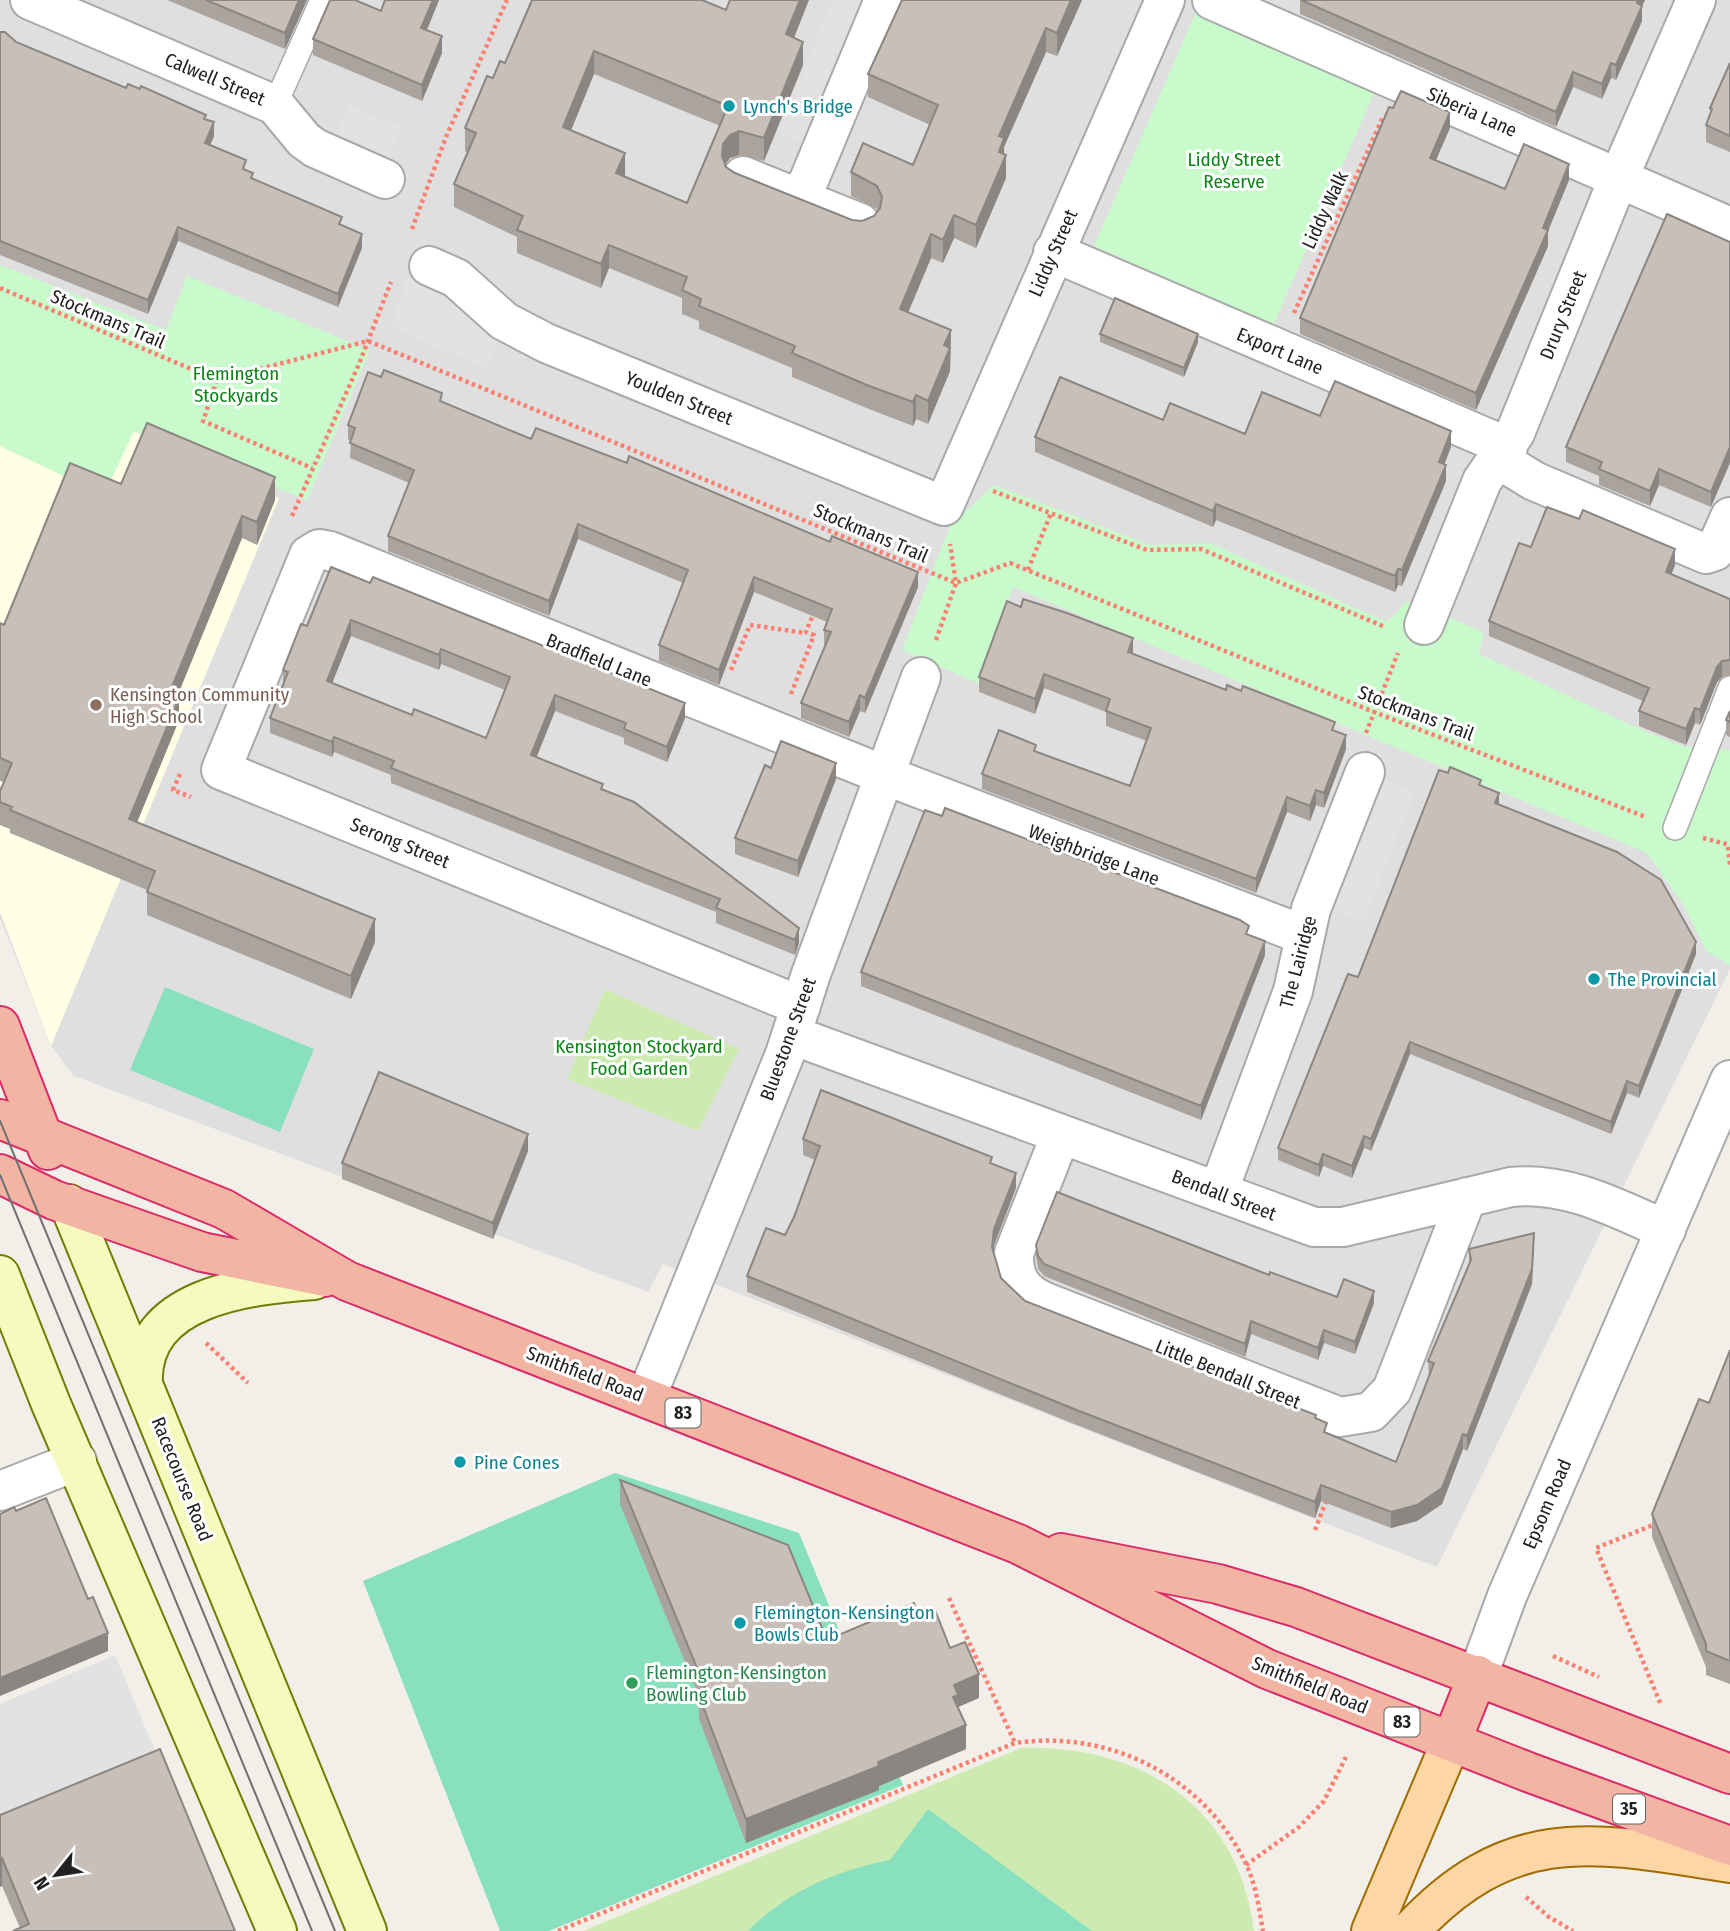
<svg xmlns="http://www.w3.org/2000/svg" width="1730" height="1931" font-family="'Fira Sans Condensed',sans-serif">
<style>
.residential{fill:#e0dfdf}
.education{fill:#ffffe5}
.grass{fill:#cdebb0}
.park{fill:#c8facc}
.pitch{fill:#88e0be}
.parking{fill:#e2e2e2}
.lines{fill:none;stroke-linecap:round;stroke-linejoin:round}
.service-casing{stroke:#a9a9a9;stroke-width:26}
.minor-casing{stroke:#a9a9a9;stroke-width:42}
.tertiary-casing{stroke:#a9a9a9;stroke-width:42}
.secondary-casing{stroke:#707d05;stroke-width:42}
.primary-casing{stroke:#a06b00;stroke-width:42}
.trunk-casing{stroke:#dc2a67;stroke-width:42}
.path{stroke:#fa8072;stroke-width:4.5;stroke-dasharray:3.5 3.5;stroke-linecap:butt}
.service{stroke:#fff;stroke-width:23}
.minor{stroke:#fff;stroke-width:38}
.tertiary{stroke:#fff;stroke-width:38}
.secondary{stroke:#f7fabf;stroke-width:38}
.primary{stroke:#fcd6a4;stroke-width:38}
.trunk{stroke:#f2b4a3;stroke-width:38}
.tram{stroke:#707070;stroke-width:2}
.wall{fill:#aba49e;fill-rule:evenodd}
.shaded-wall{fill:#8b8681}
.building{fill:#c7bfb8;stroke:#8b8681;stroke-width:2;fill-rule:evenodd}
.culture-dot{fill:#0f9aa8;stroke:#fff;stroke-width:2.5}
.education-dot{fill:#8d6e63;stroke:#fff;stroke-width:2.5}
.leisure-dot{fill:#2e9e5b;stroke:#fff;stroke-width:2.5}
.labels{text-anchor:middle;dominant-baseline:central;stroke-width:6;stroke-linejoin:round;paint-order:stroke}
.shield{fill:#fff;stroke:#646464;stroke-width:2}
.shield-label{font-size:18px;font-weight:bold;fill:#222}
.street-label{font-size:19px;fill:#222;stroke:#fff}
.culture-label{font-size:19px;fill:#0d838f;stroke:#fff;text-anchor:start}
.park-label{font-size:19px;fill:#0c8416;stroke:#fff}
.education-label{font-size:19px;fill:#785e54;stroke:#fff;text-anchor:start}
.leisure-label{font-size:19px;fill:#27864d;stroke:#fff;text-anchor:start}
</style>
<rect width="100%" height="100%" fill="#f2efe9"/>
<path class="residential" d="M0,0h1730v969l-293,598 -774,-303 -15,28 -574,-216 -23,-30 -51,-128z"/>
<path class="education" d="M133,431l146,67 -228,548 -51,-134v-466l104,48z"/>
<path class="grass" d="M605,989l134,60 -41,82 -131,-52z
M1021,1748c120,-4 218,59 233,183h-671z"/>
<path class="park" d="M1195,14l179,79 -101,233 -179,-80z
M0,265l166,65 21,-54 183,74 -63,150 -173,-69 -30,64 -104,-49z
M994,485l156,60 60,-2 177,79 20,-21 77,31 -5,22 158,74 48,19 45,3v215l-24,-14 -21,-44 -38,-54 -634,-266 -33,97 -78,-34 48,-124z"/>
<path class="pitch" d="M165,987l149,62 -34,83 -150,-62z
M615,1473l184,60 104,252 -354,146h-49l-137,-350z
M928,1809l164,122h-344c40,-40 87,-60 142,-71z"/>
<path class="parking" d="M832,0h38l-59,147 -33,-13z
M349,106l52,21 -12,29 -52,-22z
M415,260l91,62 -21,47 -85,-38 -7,-6 1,-13z
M1385,780l30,11 -51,131 -30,-11z
M115,1655l43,103 -158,66v-120z"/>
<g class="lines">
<g class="service-casing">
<path id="service" d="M275,105l47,-105
M1675,828l55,-140"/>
</g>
<g class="minor-casing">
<path id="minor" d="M30,0l245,105 29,35 11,8 70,31
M1212,0l518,227
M743,176l117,47
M801,199l83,-199
M1053,252l455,195
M429,266l27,12 48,43 42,22 398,163 221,-506
M1498,459l36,22 172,73 9,-3 15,-34
M1424,625l58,-144 33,-48 104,-256 77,-177
M801,1006l-580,-236 88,-215 10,-6 11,2 554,224 420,160
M792,1035l522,192h29l168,-40c55,-6 105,21 155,43
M1061,1134l-47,119c-1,25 8,39 31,49l295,115 31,-5 21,-22 75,-193
M1218,1192l75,-201 18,-82 54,-137
M646,1398l139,-344 26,-80 110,-297
M0,1491l77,-30"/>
</g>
<g class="tertiary-casing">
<path id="tertiary" d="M1478,1675l29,-79 223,-516"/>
</g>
<g class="secondary-casing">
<path id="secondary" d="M69,1204l298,727
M0,1275l51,129 226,527
M143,1385c-5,-89 106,-100 171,-105"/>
</g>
<g class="primary-casing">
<path id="primary" d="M1371,1931l80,-189
M1410,1931c102,-110 186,-89 320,-68"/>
</g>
<g class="trunk-casing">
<path id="trunk" d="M0,1026l48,124
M0,1119l224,90 123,72 671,263 249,125 261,103 202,74
M0,1174l54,26 148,52 123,25
M1061,1553l157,31 78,23 434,167
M1451,1742l27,-67"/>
</g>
<path class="path" d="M412,229l34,-92 61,-137
M0,288l217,92 151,-39 588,242 54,-20 364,149 272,105
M1294,313l89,-196
M217,380l-14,41 109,47
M993,491l154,59 54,-1 184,78
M292,516l67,-152 32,-82
M1028,570l23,-57
M936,640l20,-57 -6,-39
M731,670l19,-45 56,8
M791,694l23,-59 -8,-3 8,-20
M1366,733l32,-80
M180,774l-7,16 18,7
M1703,838l27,7
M1728,847l2,18
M206,1343l42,40
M1658,1523l-62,25 65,157
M1315,1530l12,-31
M949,1598l66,145
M1553,1656l46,21
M1246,1865l53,-38 25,-26 22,-44
M1526,1897l23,20 24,14
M558,1931l457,-188c95,-14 189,34 231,121 10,21 13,44 17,67"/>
<use href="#service" class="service"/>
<use href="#minor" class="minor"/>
<use href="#tertiary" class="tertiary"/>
<use href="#secondary" class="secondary"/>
<use href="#primary" class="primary"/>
<use href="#trunk" class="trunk"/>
<path class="tram" d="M0,1121l335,810
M0,1175l312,756"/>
</g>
<path class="wall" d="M167,0h140l-22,49z
M439,0l-12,30 15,23 -20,48 -109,-46v-16l68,-28z
M532,0l262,38 9,27 -39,96 -25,-6 -9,3 -5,6 1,3 9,6 117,47 10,1 12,-5 4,-5 -1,-2 -26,-13v-24l62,-7 17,-40 -62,-28v-23l34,-74h180l-25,56 -11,-4 -42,95 2,31 -30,70 -22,-10 -11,25 -12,-5 -23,54 43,18 -1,41 -22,53 -12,-5 -3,7 -44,-17 -77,-32v-9l-93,-39v-8l-17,-7v-16l-73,-30 -8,20 -84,-35v-16l-63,-30v-23l14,-31 -3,-2v-23l28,-50 12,-15zM594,74l126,52 -33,77 -62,-26 -54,-47z
M1300,0h345l-3,6v15l-26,59 -5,-2 -9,21 -29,-12 -17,40 -256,-113z
M0,32l16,10 28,13 162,64 8,17 -4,9 36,25 7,8 89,47 20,23 -24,59 -160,-66 -30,73 -148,-59z
M1730,63v89l-24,-10v-17l4,-10v-7z
M1450,128l-15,32 70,29 64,-9 -21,51v15l-72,164 -176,-76v-16z
M1730,242l-19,265 -52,-22 -9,21 -51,-21v-9l-33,-14v-15z
M1100,334l98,8 -14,35 -84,-35z
M442,402l89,37 387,148 -53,126 -5,-2 -11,26 -48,-19v-15l24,-58h-1v-15l3,-8 -73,-30 -35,93 -60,-24v-16l24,-62 -105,-44 -29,77 -161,-65v-15l21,-53 -59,-25 1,-17 -3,-1v-15z
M1320,416l131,31 -7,18 2,16 -44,105 -4,-1 -3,7 -179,-72 -3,7 -178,-75v-15l128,-17 82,14z
M121,484l154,16 -18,45 -15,-7 -65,159 2,23 -42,102 238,120 -24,57 -204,-84v-25l-137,-57v-4l-10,-4v-34l4,-9 -4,-1v-158l4,2z
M1531,547l144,18 -4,10 59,24v76l-8,2 -5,5 -17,43 -5,-2 -9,22 -47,-19v-15l4,-10 -154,-65v-15z
M331,567l354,151 -18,44 -43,-18v-6l-69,-27 -19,47 67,32 196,153 -4,12 -79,-32v-11l-325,-129v-8l-57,-23 -2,5 -62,-24v-15l13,-33v-15l24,-44zM351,636l88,34 2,-6 64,26 -19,48 -74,-23 -80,-32z
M1021,607l112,46v1l202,77 11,18 -22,59 -8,-3 -6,16 -23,-9 -31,81 -274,-104v-15l54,-22 94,34 17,-45 -41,-15v-14l-62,-24 -9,26 -56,-22v-15z
M1730,711v26l-4,-2v-15z
M771,768l65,11 -38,98 -63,-23v-16z
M1481,786l18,19 197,149 -57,144 -12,-5 -16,41 -201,-80 -39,97 -7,-3 -12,30 -29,-12 -4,11 -41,-17v-12l80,-171z
M1249,935l16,20 -64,165 -340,-134v-14z
M803,1139l189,24 24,25 -22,57 -1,5 8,28 24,23 291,117 11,16 69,28 33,-85 -1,-16 41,-97v-15h65l-2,35 -65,167 -4,-2 -21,55 -25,17 -26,7 -70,-27 -6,17 -241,-94 -327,-132v-16l38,-41 9,-18 21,-57 -12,-5z
M528,1151l-35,88 -151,-60v-16z
M1036,1245l233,30 68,22 37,6 -19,51 -31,-11 -6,17 -67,-26 -6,23 -201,-81 -6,-7 -2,-12z
M1730,1350v334l-24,-9v-8l-54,-130v-23l57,-111z
M620,1480l207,160 90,-29 11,2 22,35 29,50 -21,9 8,42 -87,37v4l-133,53 -47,-124v-23l-79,-192z
M0,1815l235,116 -215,-3 -18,-42 -2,1z"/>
<path class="shaded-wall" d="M299,0h8l-22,49v-16z
M433,0h6l-18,44v-16z
M800,0h9l-23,58v-24z
M1071,0h11l-25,56v-23z
M1638,0h7l-3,6v15l-26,59v-15z
M1046,28v24l-42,95v12l2,-4v23l-30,70v-23l23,-89z
M442,36v17l-20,48v-16z
M803,42v23l-39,96v-23z
M594,51v23l-31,76v-23z
M1611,63v15l-9,21v-15z
M1573,72v15l-17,40v-15z
M1450,112v16l-20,46v-16z
M214,122v14l-9,21v-14z
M739,131v24l-9,3 -7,9 -1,-11 1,-12 7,-9z
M625,153v23l-9,21v-24z
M1569,164v16l-21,51v15l-72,164v-17z
M954,215v23l-11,25v-23z
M178,227v14l-30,73v-14z
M362,234v14l-24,59v-13z
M931,234v24l-31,74v-23z
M609,245v23l-8,20v-24z
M951,330l-1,41 -22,53v-23l16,-56z
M1198,334v8l-14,35v-9z
M916,395v24l-3,7v-24z
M1451,431v16l-12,31v-16z
M1730,447v16l-19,44v-15z
M1446,465v16l-44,105v-16z
M1659,469v16l-9,21v-15z
M275,477v23l-18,45v-23z
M1216,504v16l-3,7v-16z
M242,516v22l-73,178v-22z
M578,524v15l-29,77v-15z
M1675,549v16l-9,23v-16z
M1398,569v16l-3,7v-16z
M918,572v15l-53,126v-15z
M754,577v15l-35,93v-15z
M351,620v16l-24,60v-15z
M1133,638v15l-5,14v-15z
M441,649v15l-2,6v-15z
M1722,661v16l-5,5 -17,43v-15l17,-43z
M1044,674v14l-9,26v-15z
M555,695v16l-24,60v-16z
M860,695v16l-11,26v-15z
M179,698v22l-50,122v-23z
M685,703v15l-18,44v-15z
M1695,708v15l-9,22v-16z
M1346,735v14l-22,59v-15z
M334,737v15l-2,5v-15z
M836,763v16l-38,98v-16z
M1316,790v15l-6,16v-15z
M1499,793v12l-4,-2z
M1287,797v15l-31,81v-14z
M375,919v23l-24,57v-23z
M799,928v15l-4,12v-15z
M1265,941v14l-64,165v-14z
M1696,942v12l-57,144v-12z
M1410,1042v12l-39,97v-12z
M1627,1081v12l-16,41v-12z
M528,1134v17l-35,88v-16z
M1364,1136v12l-12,30v-12z
M1323,1154v12l-4,11v-12z
M1016,1173v15l-22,57 -2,17 2,-33z
M1534,1233l-2,51 -65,167v-15z
M1374,1291v12l-19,51v-12z
M1251,1321v13l-6,23v-13z
M1324,1330v13l-6,17v-12z
M1463,1434v15l-21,55 -25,17 -26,7v-16z
M1321,1485v16l-6,17v-16z
M108,1633v18l-108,45v-18z
M979,1674v24l-21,9v11l-5,3 1,-36z
M966,1725v24l-87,37v4l-133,53v-24z
M2,1858v28l-2,1v-28z"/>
<path class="building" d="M206,0h93l-14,33z
M330,0h25l26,11 4,-11h48l-12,28 21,8 -20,49 -109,-46z
M532,0h170l24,10 4,-10h70l-14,34 17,8 -39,96 -25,-7 -9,4 -7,9 -1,12 4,11 9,6 117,47 10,1 12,-5 6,-8 2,-11 -5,-11 -26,-14 12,-29 50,22 25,-60 -70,-31 34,-74h169l-14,33 -11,-5 -47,108 5,2 -5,14 7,3 -30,70 -22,-10 -11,25 -12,-6 -31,75 51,21 -7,15 6,3 -22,53 -12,-6 -3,7 -44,-16 -77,-33 3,-7 -96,-40 2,-7 -19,-9 5,-13 -78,-32 -8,19 -84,-34 6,-14 -69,-32 22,-51 -11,-5 22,-52 6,2 7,-17 5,2zM594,51l134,55 -41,97 -71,-30 9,-20 -62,-26z
M1301,0h337l-1,3 5,3 -26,59 -5,-2 -9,21 -29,-12 -17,40z
M0,32h5l11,10 110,46 2,-4 12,5 1,-3 65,29 -2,4 10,3 -9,21 41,17 -3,9 10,4 -2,5 91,39 -3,7 23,10 -24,60 -160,-67 -30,73 -148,-59z
M1730,63v73l-24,-11 6,-16 -2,-1z
M1401,91l49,21 -20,46 75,31 19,-45 45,20 -26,64 5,2 -72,163 -176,-75 89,-211 4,1z
M1667,214l63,28v205l-19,45 -52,-23 -9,22 -51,-22 3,-7 -36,-15z
M1115,298l83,36 -14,34 -84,-34z
M384,370l58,23 -2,8 91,38 5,-11 91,35 2,-7 201,86 2,-6 86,36 -53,126 -5,-3 -11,27 -48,-19 30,-71 -7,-2 8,-21 -78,-32 -35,93 -60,-25 29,-75 -110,-46 -29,77 -161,-65 26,-66 -64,-27 5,-15 -7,-3 20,-53 13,5z
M1060,377l103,43 7,-17 75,31 17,-42 58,24 15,-35 116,50 -12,31 7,3 -44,105 -4,-1 -3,7 -179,-72 -3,7 -178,-74z
M147,423l128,54 -18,45 -15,-6 -73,178 10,4 -50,121 246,100 -24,57 -204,-84 8,-21 -145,-61 2,-3 -12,-5v-11l12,-28 -12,-5v-135l4,2 66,-162 51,21z
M1547,507l32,12 4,-9 92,39 -9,23 64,27v61l-8,1 -5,6 -17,43 -5,-2 -9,21 -47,-18 10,-23 -160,-67 30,-78 12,4z
M331,567l39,16 3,-6 312,126 -18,44 -43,-18 2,-6 -71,-28 -24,60 72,29 -2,5 33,13 165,126 -4,12 -79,-32 4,-9 -329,-131 3,-7 -60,-24 -2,5 -62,-24 18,-46 -5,-2 18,-46 6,2zM351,620l88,35 2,-6 69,28 -24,61 -72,-29 -2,6 -85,-34z
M1023,599l44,14 66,25 -5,14 98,38 1,-5 14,6 2,-5 92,36 -3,8 14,5 -22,58 -8,-3 -6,16 -23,-9 -31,82 -274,-105 17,-44 37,15 -2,6 96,35 21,-58 -45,-17 4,-12 -66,-25 -9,25 -56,-22 28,-76 14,6z
M1730,711v11l-4,-2z
M781,741l55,22 -38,98 -63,-23 30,-73 6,3z
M1450,767l31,13 -2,5 20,8 -4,10 122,49 44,28 35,62 -57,144 -12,-5 -16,41 -201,-80 -39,97 -7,-3 -12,30 -29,-12 -4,11 -41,-17 70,-174 10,3 81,-207 9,3z
M945,808l295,112 9,6 -3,8 19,7 -64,165 -340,-134 64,-162 17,6z
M379,1072l149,62 -35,89 -151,-60z
M821,1090l171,67 -2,6 26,10 -22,56 -2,18 9,31 24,23 291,114 -1,3 12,5 -3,9 72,30 38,-99 -6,-2 43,-101 -2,-11 65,-16 -2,36 -65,167 -4,-2 -21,54 -25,17 -26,7 -70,-27 -6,17 -241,-93 -327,-133 19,-48 19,7 9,-18 26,-71 -17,-7z
M1057,1192l212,83 1,-3 67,25 7,-18 30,12 -19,51 -31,-12 -6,18 -67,-27 -6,23 -201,-80 -6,-8 -2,-11z
M1730,1350v311l-24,-10v-7l-54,-130 47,-115 10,4z
M620,1480l168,65 39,95 87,-37 3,8 9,-4 2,6 7,-3 15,38 15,-6 14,32 -25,11 4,10 -5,2 13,28 -88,37 1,4 -133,53 -47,-123 7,-6z
M46,1498l42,101 5,-2 15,36 -108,45v-164l14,-7 2,4z
M160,1749l75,182h-222l16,-7 -27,-66 -2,1v-44z"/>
<g class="culture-dot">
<circle cx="729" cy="106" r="7"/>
<circle cx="1594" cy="979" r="7"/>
<circle cx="460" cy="1462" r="7"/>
<circle cx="740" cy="1623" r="7"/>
</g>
<circle class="education-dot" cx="96" cy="705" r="7"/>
<circle class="leisure-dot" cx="632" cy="1683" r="7"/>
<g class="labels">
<g class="shield">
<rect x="665.5" y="1398.5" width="35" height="29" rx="5"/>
<rect x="1384.5" y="1707.5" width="35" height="29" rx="5"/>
<rect x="1613" y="1794.5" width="32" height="29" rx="5"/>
</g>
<g class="shield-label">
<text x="683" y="1413">83</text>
<text x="1402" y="1722">83</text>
<text x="1629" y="1809">35</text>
</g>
<g class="street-label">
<text transform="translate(215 79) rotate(23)">Calwell Street</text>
<text transform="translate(1472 112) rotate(24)">Siberia Lane</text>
<text transform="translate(1325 210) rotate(-65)">Liddy Walk</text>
<text transform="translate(1053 253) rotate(-66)">Liddy Street</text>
<text transform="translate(1563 315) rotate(-68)">Drury Street</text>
<text transform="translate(108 319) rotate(23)">Stockmans Trail</text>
<text transform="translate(1280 351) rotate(23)">Export Lane</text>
<text transform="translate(679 398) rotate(22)">Youlden Street</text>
<text transform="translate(871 533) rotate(23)">Stockmans Trail</text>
<text transform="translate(599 660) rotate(22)">Bradfield Lane</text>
<text transform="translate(1416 713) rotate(21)">Stockmans Trail</text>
<text transform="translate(400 843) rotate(22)">Serong Street</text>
<text transform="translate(1094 855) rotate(21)">Weighbridge Lane</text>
<text transform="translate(1298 962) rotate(-75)">The Lairidge</text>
<text transform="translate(788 1039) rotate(-70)">Bluestone Street</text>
<text transform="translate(1224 1195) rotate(21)">Bendall Street</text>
<text transform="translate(585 1374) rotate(21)">Smithfield Road</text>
<text transform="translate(1228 1374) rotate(22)">Little Bendall Street</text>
<text transform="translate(182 1479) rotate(68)">Racecourse Road</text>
<text transform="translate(1547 1504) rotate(-67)">Epsom Road</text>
<text transform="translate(1310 1685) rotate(22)">Smithfield Road</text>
</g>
<g class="culture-label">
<text x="743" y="106">Lynch's Bridge</text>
<text x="1608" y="979">The Provincial</text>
<text x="474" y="1462">Pine Cones</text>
<text x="754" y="1612">Flemington-Kensington<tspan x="754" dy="22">Bowls Club</tspan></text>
</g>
<g class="park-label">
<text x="1234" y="159">Liddy Street<tspan x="1234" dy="22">Reserve</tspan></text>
<text x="236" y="373">Flemington<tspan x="236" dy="22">Stockyards</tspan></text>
<text x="639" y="1046">Kensington Stockyard<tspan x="639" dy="22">Food Garden</tspan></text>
</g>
<g class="education-label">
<text x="110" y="694">Kensington Community<tspan x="110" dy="22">High School</tspan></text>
</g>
<g class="leisure-label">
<text x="646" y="1672">Flemington-Kensington<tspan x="646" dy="22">Bowling Club</tspan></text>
</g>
</g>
<g transform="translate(56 1875) rotate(240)" stroke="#ffffff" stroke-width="5" paint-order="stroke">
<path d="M0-5L12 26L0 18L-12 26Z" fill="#222222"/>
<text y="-10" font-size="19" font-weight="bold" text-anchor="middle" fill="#222222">N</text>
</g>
</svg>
